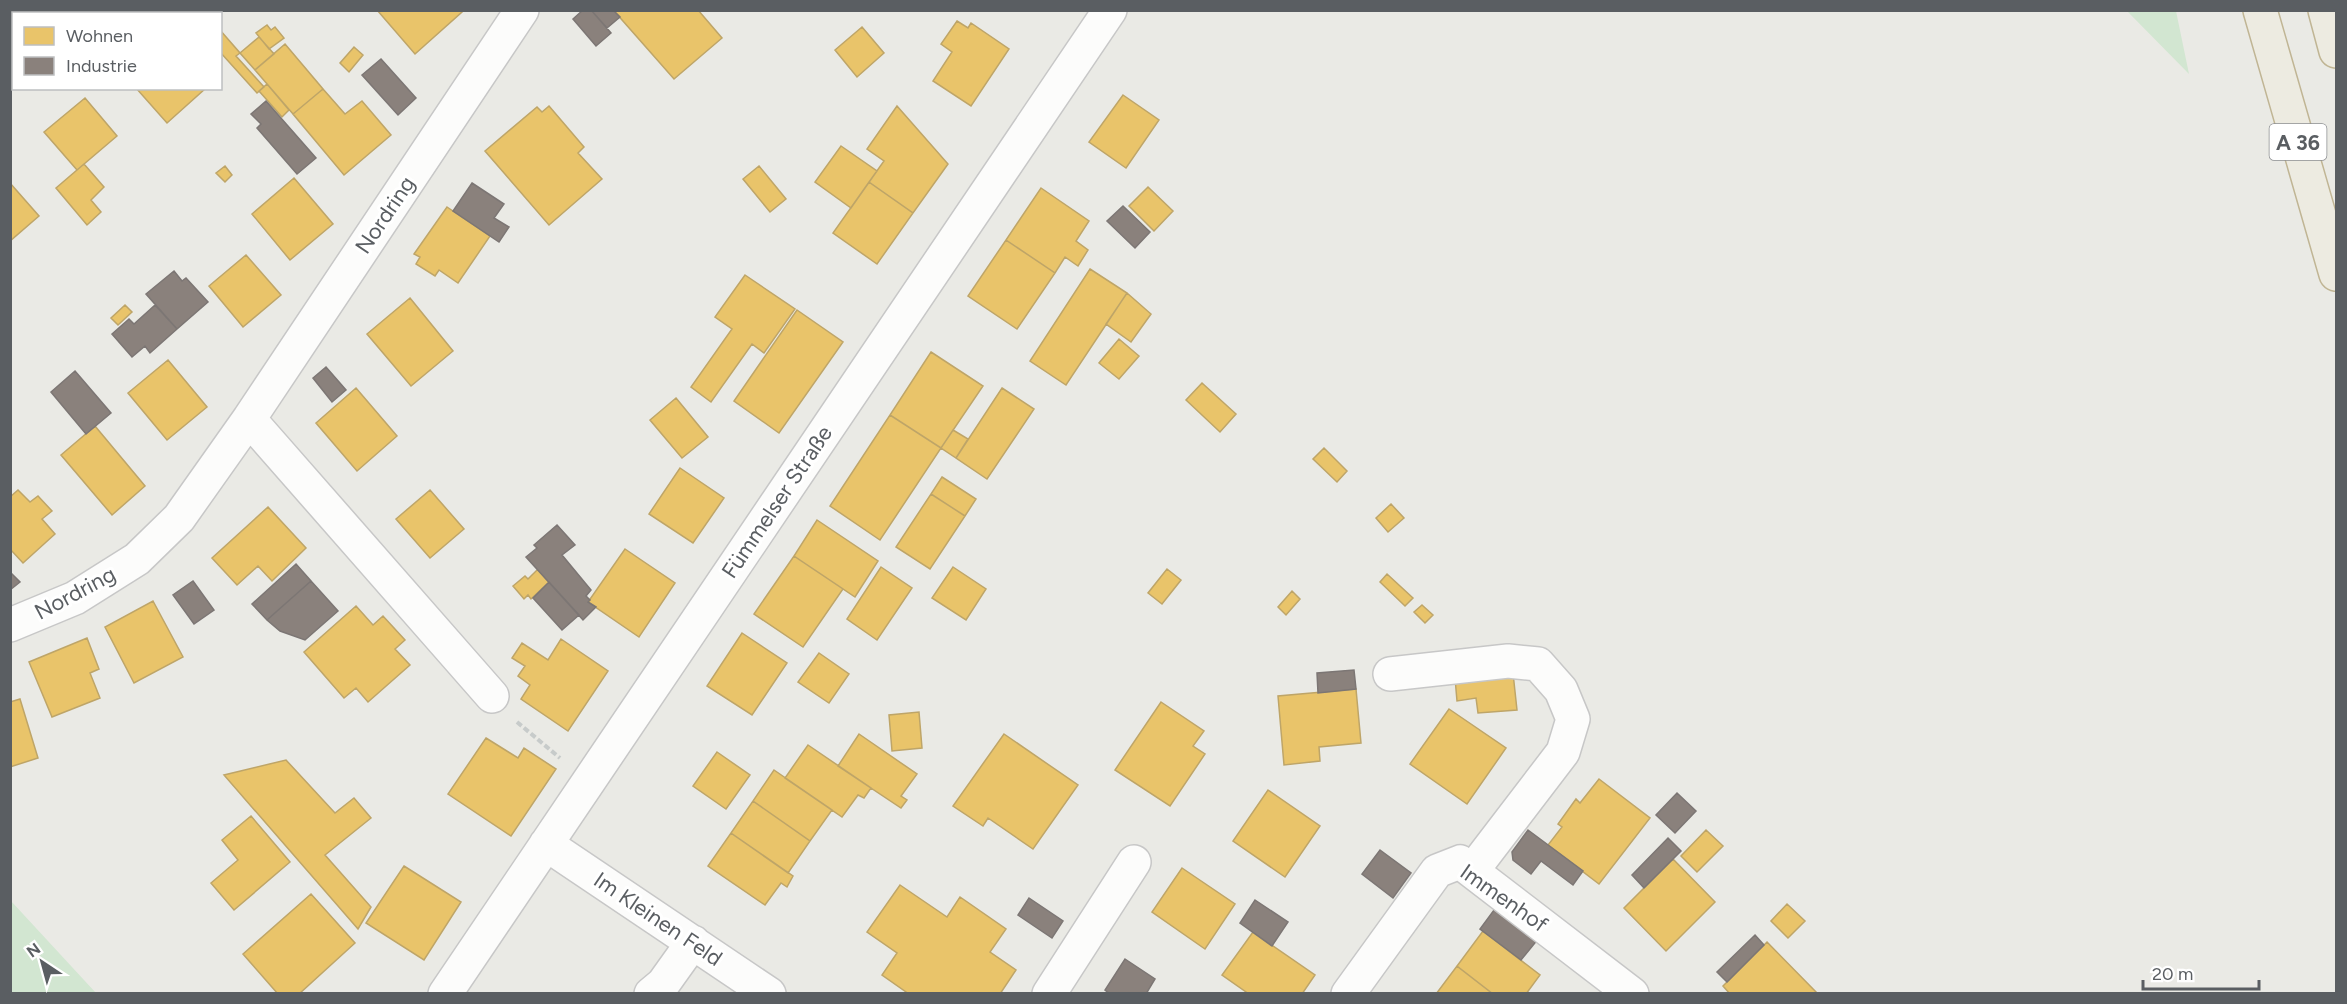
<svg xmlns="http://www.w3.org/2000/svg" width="2347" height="1004" font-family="Figtree,sans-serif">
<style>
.green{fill:#d2e6d1}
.homes{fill:#e9c46a;stroke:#bea568;stroke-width:1.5}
.industry{fill:#8a817c;stroke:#7c7674;stroke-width:1.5}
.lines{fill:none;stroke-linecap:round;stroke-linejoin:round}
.minor-casing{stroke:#c7c7c7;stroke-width:36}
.highway-casing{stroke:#c0b594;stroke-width:36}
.path{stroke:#c7cbca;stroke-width:4;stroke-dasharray:6 3;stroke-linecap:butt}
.minor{stroke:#fcfcfb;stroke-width:33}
.highway{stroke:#edebe1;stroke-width:33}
.labels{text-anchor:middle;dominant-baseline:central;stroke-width:6;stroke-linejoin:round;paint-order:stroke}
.shield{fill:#fff;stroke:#8c8e91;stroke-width:1.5}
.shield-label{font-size:21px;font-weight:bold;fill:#5a5e62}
.street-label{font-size:22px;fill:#5a5e62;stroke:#fff}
</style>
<rect width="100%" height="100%" fill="#eaeae5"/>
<path class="green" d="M2127,11h49l13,63z
M10,901h1l85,92h-85z"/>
<path class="homes" d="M377,10h84l1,2 -47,42z
M617,10h81l24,28 -48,41 -59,-67z
M957,21l11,7 3,-5 38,26 -38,57 -38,-25 19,-29 -11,-8z
M267,25l4,5 4,-3 9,11 -15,11 -13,-16z
M862,27l22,26 -27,24 -22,-27z
M220,30l20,23 -4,3 28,31 -7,6 -37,-41z
M259,37l15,17 -19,16 -15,-17z
M285,44l38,45 -30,25 -38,-44z
M354,47l9,8 -14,17 -9,-9z
M267,84l22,26 -7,7 -23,-26z
M136,88h70l-39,35z
M323,89l22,25 17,-13 29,34 -47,40 -51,-61z
M1123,95l36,25 -33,48 -37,-26z
M85,98l32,38 -40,34 -33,-38z
M549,106l35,41 -6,6 24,26 -53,46 -64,-74 52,-44 5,5z
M897,106l51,58 -35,49 -44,-31 15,-21 -17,-12z
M841,146l36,25 -26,37 -36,-26z
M84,164l20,23 -13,13 10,12 -14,13 -31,-37z
M225,166l7,9 -7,7 -9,-9z
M759,166l27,33 -16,13 -27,-33z
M294,178l39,46 -43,36 -38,-46z
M869,182l44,31 -36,51 -44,-31z
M10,183l29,33 -29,25z
M1148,187l25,24 -19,20 -25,-25z
M1041,188l48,33 -13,20 12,9 -10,16 -13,-9 -10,16 -49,-33z
M447,207l43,29 -32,47 -19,-13 -4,6 -19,-12 4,-7 -6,-3z
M1006,240l49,33 -38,56 -49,-33z
M246,255l35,40 -38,32 -34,-41z
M1090,269l37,24 -61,92 -36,-24z
M745,275l50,34 -31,44 -12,-9 -41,58 -20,-15 41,-58 -17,-12z
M1127,293l24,21 -20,28 -25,-18z
M410,298l43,53 -42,35 -44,-52z
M125,305l7,7 -14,13 -7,-7z
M797,310l46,32 -64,91 -45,-32z
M1119,339l20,17 -20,23 -20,-16z
M931,352l52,34 -42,62 -51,-33z
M168,360l39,47 -40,33 -39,-47z
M1202,383l34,31 -16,18 -34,-32z
M356,388l41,48 -40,35 -41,-48z
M1002,388l32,21 -47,70 -31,-21z
M676,398l32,39 -26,21 -32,-38z
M890,415l51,33 -61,92 -50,-34z
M95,426l50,60 -33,29 -51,-60z
M953,430l15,9 -12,19 -15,-10z
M1324,448l23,23 -10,11 -24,-23z
M680,468l44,30 -31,45 -44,-29z
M942,477l34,22 -11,17 -34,-22z
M18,490l12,12 8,-6 14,15 -10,8 13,15 -32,29 -13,-14v-52z
M430,490l34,39 -34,29 -34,-39z
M931,494l34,22 -35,53 -34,-22z
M1391,504l13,14 -16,14 -12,-14z
M268,507l38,41 -34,33 -14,-15 -21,19 -25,-27z
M817,520l61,41 -23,36 -61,-41z
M625,549l50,34 -36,54 -51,-35z
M794,556l49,33 -40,58 -49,-33z
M881,567l31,21 -35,52 -30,-21z
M953,567l33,22 -20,31 -34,-22z
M538,569l11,13 -18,17 -3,-4 -4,4 -11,-13 12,-10 3,3z
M1167,569l14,11 -19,24 -14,-11z
M1387,574l26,24 -8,8 -25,-24z
M1292,591l8,8 -14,16 -8,-8z
M153,601l30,56 -49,26 -29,-56z
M1422,605l11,10 -8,8 -11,-11z
M356,606l17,19 10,-9 22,24 -10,9 15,16 -42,37 -12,-14 -12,10 -40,-46z
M742,633l45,30 -35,52 -45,-29z
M87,638l12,31 -9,4 10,25 -48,19 -23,-55z
M561,639l47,32 -40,60 -47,-32 9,-14 -12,-9 7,-10 -13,-8 10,-15 26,17z
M819,653l30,21 -20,29 -31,-21z
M1513,673l4,37 -39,3 -2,-15 -19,3 -2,-23z
M1356,689l5,54 -42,4 1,14 -36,4 -6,-69z
M20,699l18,59 -28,9v-65z
M1161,702l43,29 -11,15 12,8 -35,52 -55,-36z
M1449,709l57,39 -39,56 -57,-40z
M919,712l3,36 -30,3 -3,-36z
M859,734l58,40 -16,22 6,4 -6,8 -63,-42z
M1004,734l74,51 -45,64 -45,-31 -5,8 -30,-20z
M486,738l32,20 6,-10 32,21 -45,67 -63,-42z
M808,745l63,43 -7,10 -6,-3 -16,22 -57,-39z
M717,752l33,23 -24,34 -33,-23z
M286,760l49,53 19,-15 17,20 -46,37 46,52 -13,22 -134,-154z
M774,770l58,40 -22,31 -57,-40z
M1599,779l51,39 -51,66 -51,-39 14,-18 -4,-3 18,-25 4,4z
M1268,790l52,36 -35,51 -52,-36z
M753,801l57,40 -22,32 -57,-40z
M251,816l39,46 -56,48 -23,-27 27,-23 -16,-20z
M1706,830l17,16 -26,26 -16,-16z
M731,833l62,43 -6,11 -6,-4 -16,22 -57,-39z
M1673,859l42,43 -49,49 -42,-43z
M404,866l57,36 -37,58 -58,-37z
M1182,868l53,36 -30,45 -53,-37z
M900,885l47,32 13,-20 46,32 -16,23 26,18 -16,24h-91l-27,-19 15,-22 -30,-21z
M311,894l44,49 -56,51h-21l-35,-40z
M1787,904l18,17 -17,17 -17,-17z
M1483,931l57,44 -14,19h-33l-36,-28z
M1253,932l62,43 -13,19h-53l-27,-19z
M1767,942l51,52h-88l-7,-8z
M1457,966l36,28h-57z"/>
<path class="industry" d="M583,10h8l20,23 -15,13 -23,-27z
M591,10h26l-2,2 5,5 -13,11z
M381,59l35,39 -18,17 -36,-40z
M266,101l50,57 -19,16 -40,-46 4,-4 -10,-10z
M472,183l32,21 -10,14 15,9 -10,15 -46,-31z
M1123,206l27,26 -15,16 -28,-27z
M174,271l8,10 4,-3 22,24 -31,27 -31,-35z
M155,305l22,24 -27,24 -5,-7 -13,11 -20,-23 17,-15 5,5z
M326,367l20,23 -14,12 -19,-24z
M75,371l36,42 -25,21 -35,-42z
M557,525l18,20 -13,10 29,35 -5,6 4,4 -2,2 8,5 -13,13 -57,-63 11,-9 -3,-3z
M296,564l15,17 -44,39 -15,-16z
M10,572l10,10 -10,8z
M193,581l21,29 -20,14 -21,-29z
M311,581l27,30 -33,29 -25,-9 -13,-11z
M549,582l30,33 -17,15 -29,-32z
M1354,670l2,19 -38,4 -1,-20z
M1677,793l19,18 -21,22 -19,-18z
M1528,830l55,41 -10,14 -32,-24 -10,13 -18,-14 -1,-8z
M1668,838l13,13 -37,37 -12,-13z
M1380,850l31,23 -18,25 -31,-24z
M1029,898l34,23 -11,17 -34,-23z
M1255,900l33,22 -16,24 -32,-23z
M1497,906l42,32 -18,22 -41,-31z
M1755,935l9,10 -37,37 -10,-10z
M1125,959l30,20 -9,15h-36l-5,-4z"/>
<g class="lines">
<g class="minor-casing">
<path id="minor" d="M10,72l4,-3
M249,419l243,277
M10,625l65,-27 62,-39 42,-41 70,-99 273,-409
M1390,674l118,-13 30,3 23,26 12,29 -10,33 -91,119
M546,844l223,150
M445,994l665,-984
M651,994l12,-10 30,-42
M1049,994l85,-132
M1348,994l89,-123 23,-9 172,132"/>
</g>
<g class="highway-casing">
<path id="highway" d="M2260,10l76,264
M2325,10l11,41"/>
</g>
<path class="path" d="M517,722l43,36"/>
<use href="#minor" class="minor"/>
<use href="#highway" class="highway"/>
</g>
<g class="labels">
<rect class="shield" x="2269.5" y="124" width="57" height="36" rx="4.5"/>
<g class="shield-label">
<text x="2298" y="142">A 36</text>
</g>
<g class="street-label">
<text transform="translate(385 215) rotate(-56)">Nordring</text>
<text transform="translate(777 502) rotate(-56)">Fümmelser Straße</text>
<text transform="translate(75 593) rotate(-28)">Nordring</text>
<text transform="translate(1504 898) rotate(35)">Immenhof</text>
<text transform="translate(658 919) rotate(34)">Im Kleinen Feld</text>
</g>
</g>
<rect width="2347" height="1004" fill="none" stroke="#5a5e62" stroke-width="24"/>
<rect x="12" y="12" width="210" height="78" fill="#ffffff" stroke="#bdbfc0" stroke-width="1.5"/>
<rect x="24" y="27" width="30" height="18" fill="#e9c46a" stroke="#bdbfc0" stroke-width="1.5"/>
<text x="66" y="42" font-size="18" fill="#5a5e62">Wohnen</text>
<rect x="24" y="57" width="30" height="18" fill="#8a817c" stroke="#bdbfc0" stroke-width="1.5"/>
<text x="66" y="72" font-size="18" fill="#5a5e62">Industrie</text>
<g transform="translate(42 962) rotate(324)" stroke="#ffffff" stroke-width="4.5" paint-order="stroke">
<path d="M0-4.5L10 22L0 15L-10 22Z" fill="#5a5e62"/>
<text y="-9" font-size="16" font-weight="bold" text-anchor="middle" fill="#5a5e62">N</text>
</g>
<path d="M2143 980v9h116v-9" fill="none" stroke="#5a5e62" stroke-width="3"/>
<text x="2152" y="980" font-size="18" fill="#5a5e62" stroke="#ffffff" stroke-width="4.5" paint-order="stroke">20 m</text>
</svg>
